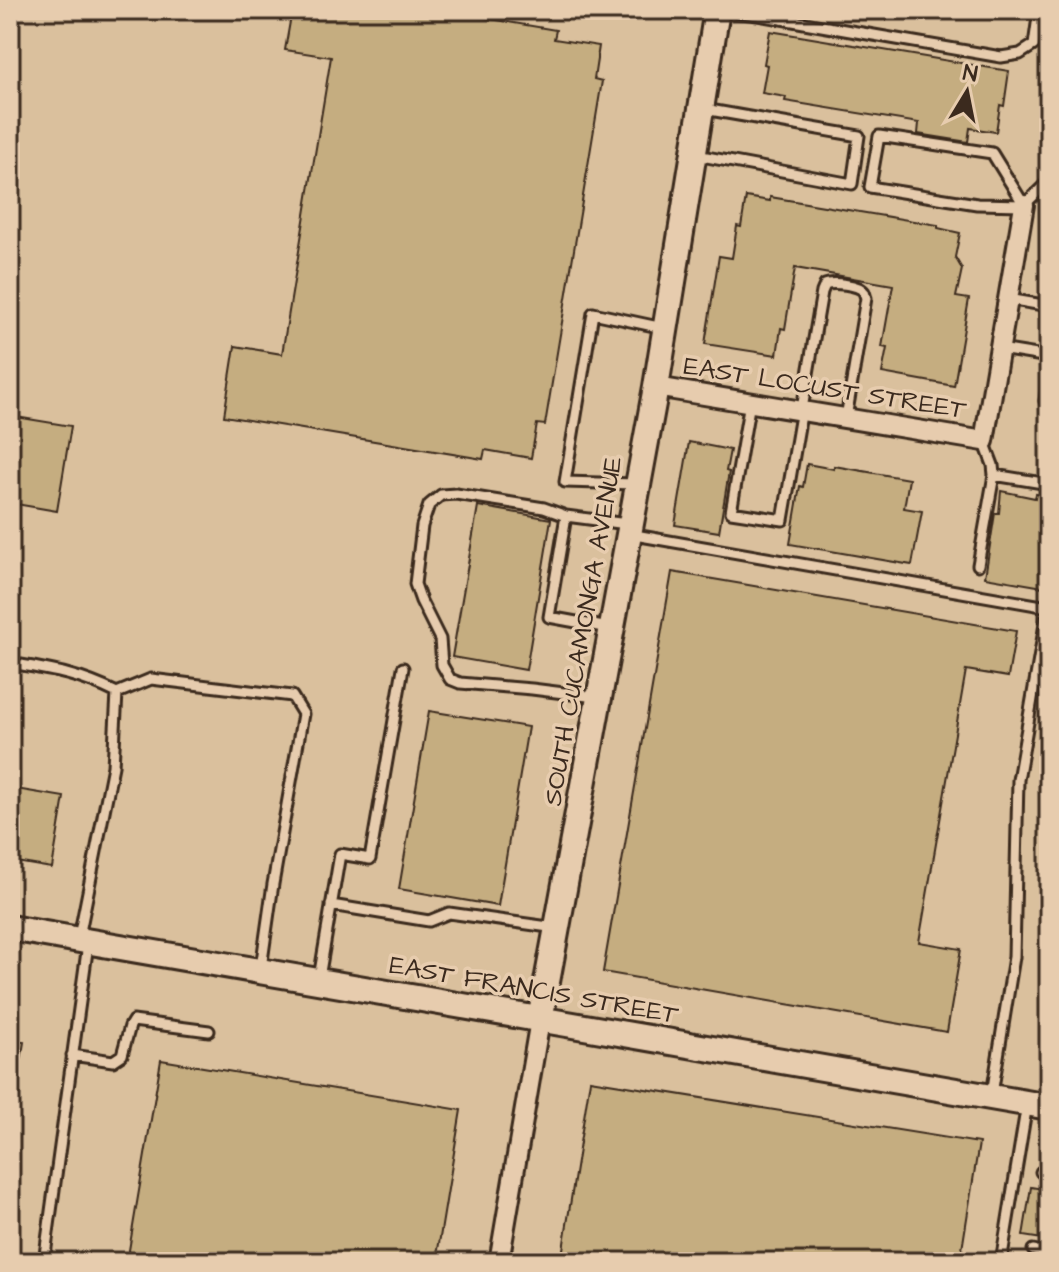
<svg xmlns="http://www.w3.org/2000/svg" width="1059" height="1272" font-family="'Architects Daughter',sans-serif">
<style>
.built{fill:#dac09d}
.building{fill:#c5ad80;stroke:#3b2a1e;stroke-width:2}
.lines{fill:none;stroke-linecap:round;stroke-linejoin:round}
.lane-casing{stroke:#3b2a1e;stroke-width:15}
.street-casing{stroke:#3b2a1e;stroke-width:24}
.secondary-casing{stroke:#3b2a1e;stroke-width:30}
.lane{stroke:#e7ccae;stroke-width:9}
.street{stroke:#e7ccae;stroke-width:18}
.secondary{stroke:#e7ccae;stroke-width:24}
.labels{text-anchor:middle;dominant-baseline:central;stroke-width:7;stroke-linejoin:round;paint-order:stroke}
.street-label{font-size:26px;fill:#3b2a1e;stroke:#e7ccae}
</style>
<rect width="100%" height="100%" fill="#e7ccae"/>
<filter id="ink" filterUnits="userSpaceOnUse"><feTurbulence type="fractalNoise" baseFrequency=".0125" numOctaves="2"/><feDisplacementMap in="SourceGraphic" scale="16" xChannelSelector="R" yChannelSelector="G"/><feConvolveMatrix kernelMatrix="1 2 1 2 8 2 1 2 1" color-interpolation-filters="sRGB"/></filter>
<g filter="url(#ink)">
<path class="built" d="M10,10h1039v1252h-1039z"/>
<path class="building" d="M292,10h144l120,20 -2,9 45,7 -5,33 8,2 -57,344 -8,-1 -6,34 -46,-8 -2,9 -259,-43 11,-70 47,8 49,-297 -46,-7z
M770,31l239,40 -5,35 -4,-1 -4,27 -26,-4 -2,14 -50,-8 1,-11 -134,-22 1,-4 -24,-4 5,-28 -3,-1z
M746,197l24,4v-4l168,28v3l22,5 -5,24 7,12 -6,28 13,2 -15,87 -72,-13 5,-25 -5,-1 11,-62 -98,-17 -10,61 -4,-1 -4,27 -72,-11 14,-88 13,2 5,-32 4,1z
M10,416l61,10 -14,85 -47,-8z
M689,442l41,8 -4,21 3,1 -10,60 -44,-7z
M807,464l27,5v-3l75,13 -5,29 18,3 -10,54 -122,-21 10,-58 3,1z
M1001,491l34,7 1,-4 13,2v92l-64,-11 10,-64h4z
M478,506l73,13 -25,151 -74,-13z
M672,572l344,59 -8,46 -42,-7 -47,272 42,7 -14,83 -344,-60z
M429,711l99,16 -30,179 -99,-17z
M10,788l54,9 -12,71 -42,-7z
M10,1040l14,2 -7,43 -7,-1z
M161,1060l300,50 -25,152h-309z
M590,1080l389,63 -19,119h-399z
M1031,1187l18,3v50l-26,-4z"/>
<g class="lines">
<g class="lane-casing">
<path id="lane" d="M718,10l40,5
M759,10l-1,5 243,42 19,-3 14,-9 5,-35
M696,155l156,29 7,-48 -155,-27
M1024,205l-32,-52 -113,-17 -9,51 107,17 47,1 25,-24
M1008,299l41,7
M1000,349l49,8
M1045,401l4,-25
M750,402l-19,110 52,8 39,-228 3,-7c7,-3 34,-1 39,7 1,2 1,4 2,6l-20,120
M994,475l55,9
M635,484l-70,-2 28,-169 70,15
M566,516l-22,-8 -88,-14 -15,1 -12,10 -7,21 -7,58 6,17 19,38 2,26 8,14 10,4 72,6 64,8
M629,534l419,73 -30,173 -4,177 -22,137
M978,565l16,-90 -1,-10 -9,-24
M609,628l-60,-11 17,-101 61,8
M10,663c41,7 69,11 107,30l-4,73 -34,171
M117,693l34,-14 141,17 11,18 -30,170 -12,84
M331,905l98,16 20,-8 107,15
M319,978l21,-124 30,5 33,-191
M72,1055l41,6 9,-6 8,-29 3,-5 76,10
M1041,1172l8,1
M1033,1250l16,3
M44,1262l44,-318
M1001,1262l26,-158"/>
</g>
<g class="street-casing">
<path id="street" d="M656,387l328,54 40,-236
M499,1262l41,-242"/>
</g>
<g class="secondary-casing">
<path id="secondary" d="M10,928l1039,179
M540,1020l116,-633 61,-377"/>
</g>
<use href="#lane" class="lane"/>
<use href="#street" class="street"/>
<use href="#secondary" class="secondary"/>
</g>
</g>
<g class="labels">
<g class="street-label">
<text transform="translate(825 388) rotate(9)">EAST LOCUST STREET</text>
<text transform="translate(583 631) rotate(-80)">SOUTH CUCAMONGA AVENUE</text>
<text transform="translate(534 990) rotate(10)">EAST FRANCIS STREET</text>
</g>
</g>
<rect width="1059" height="1272" fill="none" stroke="#e7ccae" stroke-width="40"/>
<rect x="20" y="20" width="1019" height="1232" fill="none" stroke="#3b2a1e" stroke-width="3" filter="url(#ink)"/>
<g transform="translate(967 92) rotate(10)" stroke="#e7ccae" stroke-width="6" paint-order="stroke">
<path d="M0-6L14 30L0 20L-14 30Z" fill="#3b2a1e"/>
<text y="-12" font-size="22" font-weight="bold" text-anchor="middle" fill="#3b2a1e">N</text>
</g>
</svg>
